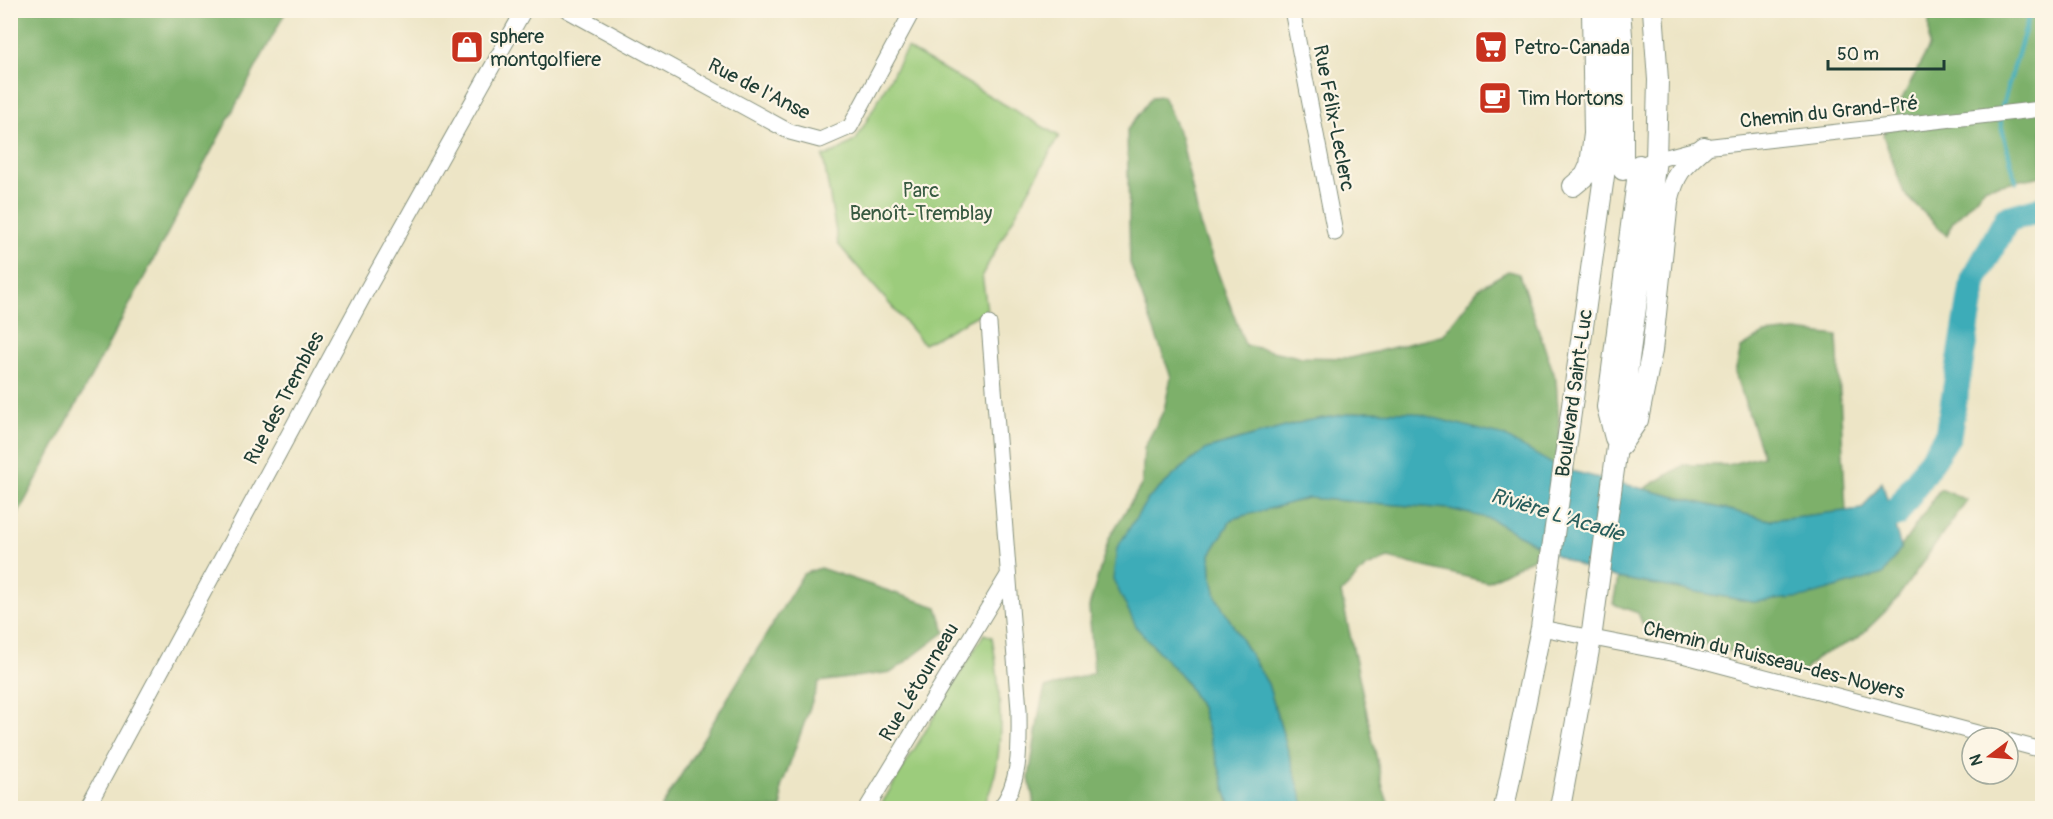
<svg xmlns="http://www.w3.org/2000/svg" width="2053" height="819" font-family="Pangolin,sans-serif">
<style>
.green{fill:#9ccc7b;stroke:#5e8458;stroke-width:1.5}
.forest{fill:#7db06b;stroke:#4e7650;stroke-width:1.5}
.water{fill:#3cacb8;stroke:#2e7476;stroke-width:1.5}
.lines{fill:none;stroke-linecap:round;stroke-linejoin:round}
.stream{stroke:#3cacb8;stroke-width:4.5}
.river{stroke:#3cacb8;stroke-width:27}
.minor-casing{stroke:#86917d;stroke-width:17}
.major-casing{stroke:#86917d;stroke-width:22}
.minor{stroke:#fff;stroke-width:15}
.major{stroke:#fff;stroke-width:20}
.labels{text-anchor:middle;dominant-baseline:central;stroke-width:4.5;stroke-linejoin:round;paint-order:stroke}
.poi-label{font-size:20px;fill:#1f3d34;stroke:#fcf5e5;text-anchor:start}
.street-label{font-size:20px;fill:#1f3d34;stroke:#fcf5e5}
.park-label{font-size:20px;fill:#385a42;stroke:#fcf5e5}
.water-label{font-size:21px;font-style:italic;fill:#285e5c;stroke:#fcf5e5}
</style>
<rect width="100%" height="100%" fill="#fcf5e5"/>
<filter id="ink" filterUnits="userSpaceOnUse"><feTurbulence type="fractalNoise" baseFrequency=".0167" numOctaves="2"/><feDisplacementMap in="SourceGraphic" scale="12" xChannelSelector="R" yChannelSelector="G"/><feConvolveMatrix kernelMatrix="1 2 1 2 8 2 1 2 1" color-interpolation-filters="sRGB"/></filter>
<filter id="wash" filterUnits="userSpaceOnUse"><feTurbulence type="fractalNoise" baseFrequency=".008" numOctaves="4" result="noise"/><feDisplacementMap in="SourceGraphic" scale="24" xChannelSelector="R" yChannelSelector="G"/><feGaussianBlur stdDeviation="1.35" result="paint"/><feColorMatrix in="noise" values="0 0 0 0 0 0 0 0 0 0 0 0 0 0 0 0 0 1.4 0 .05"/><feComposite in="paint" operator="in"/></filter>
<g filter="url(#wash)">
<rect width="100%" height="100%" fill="#ede5c6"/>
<path class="green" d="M907,48l152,88 -77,139 5,35 -63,34 -86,-100 -15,-88 11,-3 22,-13z
M984,634l8,3c8,46 17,131 -11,171h-102z"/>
<path class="forest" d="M11,10l275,1 -275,516 -1,-516z
M1929,11h113v165l-56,11 -34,36 -5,13 -43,-43 -21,-58 46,-88z
M1163,96l18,41 19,88 45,120 54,12 52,1 92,-23 37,-48 28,-16 11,3 37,106 5,69 -2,19 -193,-57 -60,10 -99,28 -23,17 -37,34 -10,128 47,51 17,28 30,101h-196l-6,-30 11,-70 5,-20 49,-15 -5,-66 20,-69 33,-54 2,-36 20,-38 7,-33 -41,-114 -3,-133 25,-33z
M1796,331l41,5 9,175 -77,9 -125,-31 40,-24h43l36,-9 -28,-83 6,-25 23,-14z
M1940,489l27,11 -74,104 -36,35 -38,17 -16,16 -159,-45 -6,-14 -25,-9 5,-26 135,24 130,-28z
M1308,498l142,11 41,10 56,32 -60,31 -99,-24 -23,10 -24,25 42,195 7,20h-85l-37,-124 -52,-87 -5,-23 -1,-20 22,-35z
M820,568l117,39 8,25 -53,40 -73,10 -38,106 1,20h-121l142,-234z"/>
<path class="water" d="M1366,411l45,1 93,24 55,32 210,52 93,-11 20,-27 19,66 -18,26 -78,23 -52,5 -135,-24 -36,-11 -35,-16 -56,-32 -41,-10 -142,-11 -76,21 -22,35 1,20 5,23 52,87 37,124h-74l-30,-101 -17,-28 -47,-51 -24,-49 4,-31 30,-48 37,-34 23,-17 99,-28z"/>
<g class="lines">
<path class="stream" d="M2016,182l-17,-65 32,-107"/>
<path class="river" d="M1859,527l37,-13 52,-79 26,-155 33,-61 35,-10"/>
</g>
</g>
<g filter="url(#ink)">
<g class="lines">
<g class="minor-casing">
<path id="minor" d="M567,10l223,122 30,8 30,-13 63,-117
M1292,10l43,223
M1648,162l56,-15 338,-38
M989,324l30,386c0,33 3,71 -19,98
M1541,628l145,28 310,82
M2008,741l34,9
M87,808l276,-511 161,-287
M867,808l140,-231"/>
</g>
<g class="major-casing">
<path id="major" d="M1620,10l3,38v122
M1573,186l12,-10 5,-11 4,-31 -2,-124
M1615,438l-8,-31 32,-242
M1621,445l17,-25 14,-69 16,-149c7,-30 13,-35 36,-55
M1504,808l37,-180 63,-452c4,-56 4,-110 1,-166
M1560,808l31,-169 65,-479 2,-80 -5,-70"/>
</g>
<use href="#minor" class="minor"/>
<use href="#major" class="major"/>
</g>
</g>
<defs>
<g id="shop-square" transform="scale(1.725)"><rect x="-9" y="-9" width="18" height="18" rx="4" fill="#c8321e" stroke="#fcf5e5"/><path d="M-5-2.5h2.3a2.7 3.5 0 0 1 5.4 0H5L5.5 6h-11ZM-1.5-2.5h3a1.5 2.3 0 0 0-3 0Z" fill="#fff"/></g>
<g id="supermarket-square" transform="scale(1.725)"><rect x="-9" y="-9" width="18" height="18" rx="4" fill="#c8321e" stroke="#fcf5e5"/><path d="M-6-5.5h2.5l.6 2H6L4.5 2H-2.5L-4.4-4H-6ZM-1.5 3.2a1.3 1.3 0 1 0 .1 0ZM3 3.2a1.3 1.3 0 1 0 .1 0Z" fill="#fff"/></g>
<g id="cafe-square" transform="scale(1.725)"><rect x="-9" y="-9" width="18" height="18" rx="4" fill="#c8321e" stroke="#fcf5e5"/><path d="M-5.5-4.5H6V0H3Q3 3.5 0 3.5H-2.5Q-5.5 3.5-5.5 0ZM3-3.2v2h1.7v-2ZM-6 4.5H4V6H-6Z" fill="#fff"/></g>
</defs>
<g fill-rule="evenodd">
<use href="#shop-square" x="467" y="47"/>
<use href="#supermarket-square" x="1491" y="47"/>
<use href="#cafe-square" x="1495" y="98"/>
</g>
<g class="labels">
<g class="poi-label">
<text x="490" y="36">sphere<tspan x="490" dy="23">montgolfiere</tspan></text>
<text x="1514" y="47">Petro-Canada</text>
<text x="1518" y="98">Tim Hortons</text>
</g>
<g class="street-label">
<text transform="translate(759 89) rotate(27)">Rue de l'Anse</text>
<text transform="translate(1829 112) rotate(-6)">Chemin du Grand-Pré</text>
<text transform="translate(1334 118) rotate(79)">Rue Félix-Leclerc</text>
<text transform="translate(1574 393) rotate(-82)">Boulevard Saint-Luc</text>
<text transform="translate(284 398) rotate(-62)">Rue des Trembles</text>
<text transform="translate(1774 660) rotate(14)">Chemin du Ruisseau-des-Noyers</text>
<text transform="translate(919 682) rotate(-59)">Rue Létourneau</text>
</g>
<g class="park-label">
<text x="921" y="190">Parc<tspan x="921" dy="23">Benoît-Tremblay</tspan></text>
</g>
<g class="water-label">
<text transform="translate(1557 515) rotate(17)">Rivière L'Acadie</text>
</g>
</g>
<rect width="2053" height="819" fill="none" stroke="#fcf5e5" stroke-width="36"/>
<g transform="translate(1990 756) rotate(254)"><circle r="28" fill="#fcf5e5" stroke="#a4ab9e" stroke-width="1.5"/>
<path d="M0-4.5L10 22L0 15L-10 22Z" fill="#c8321e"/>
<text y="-9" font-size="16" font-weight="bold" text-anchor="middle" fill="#1f3d34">N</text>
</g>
<path d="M1828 60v9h116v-9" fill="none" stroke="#1f3d34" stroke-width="3"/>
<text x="1837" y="60" font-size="18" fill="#1f3d34" stroke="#fcf5e5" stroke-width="4.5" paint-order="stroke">50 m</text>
</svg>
